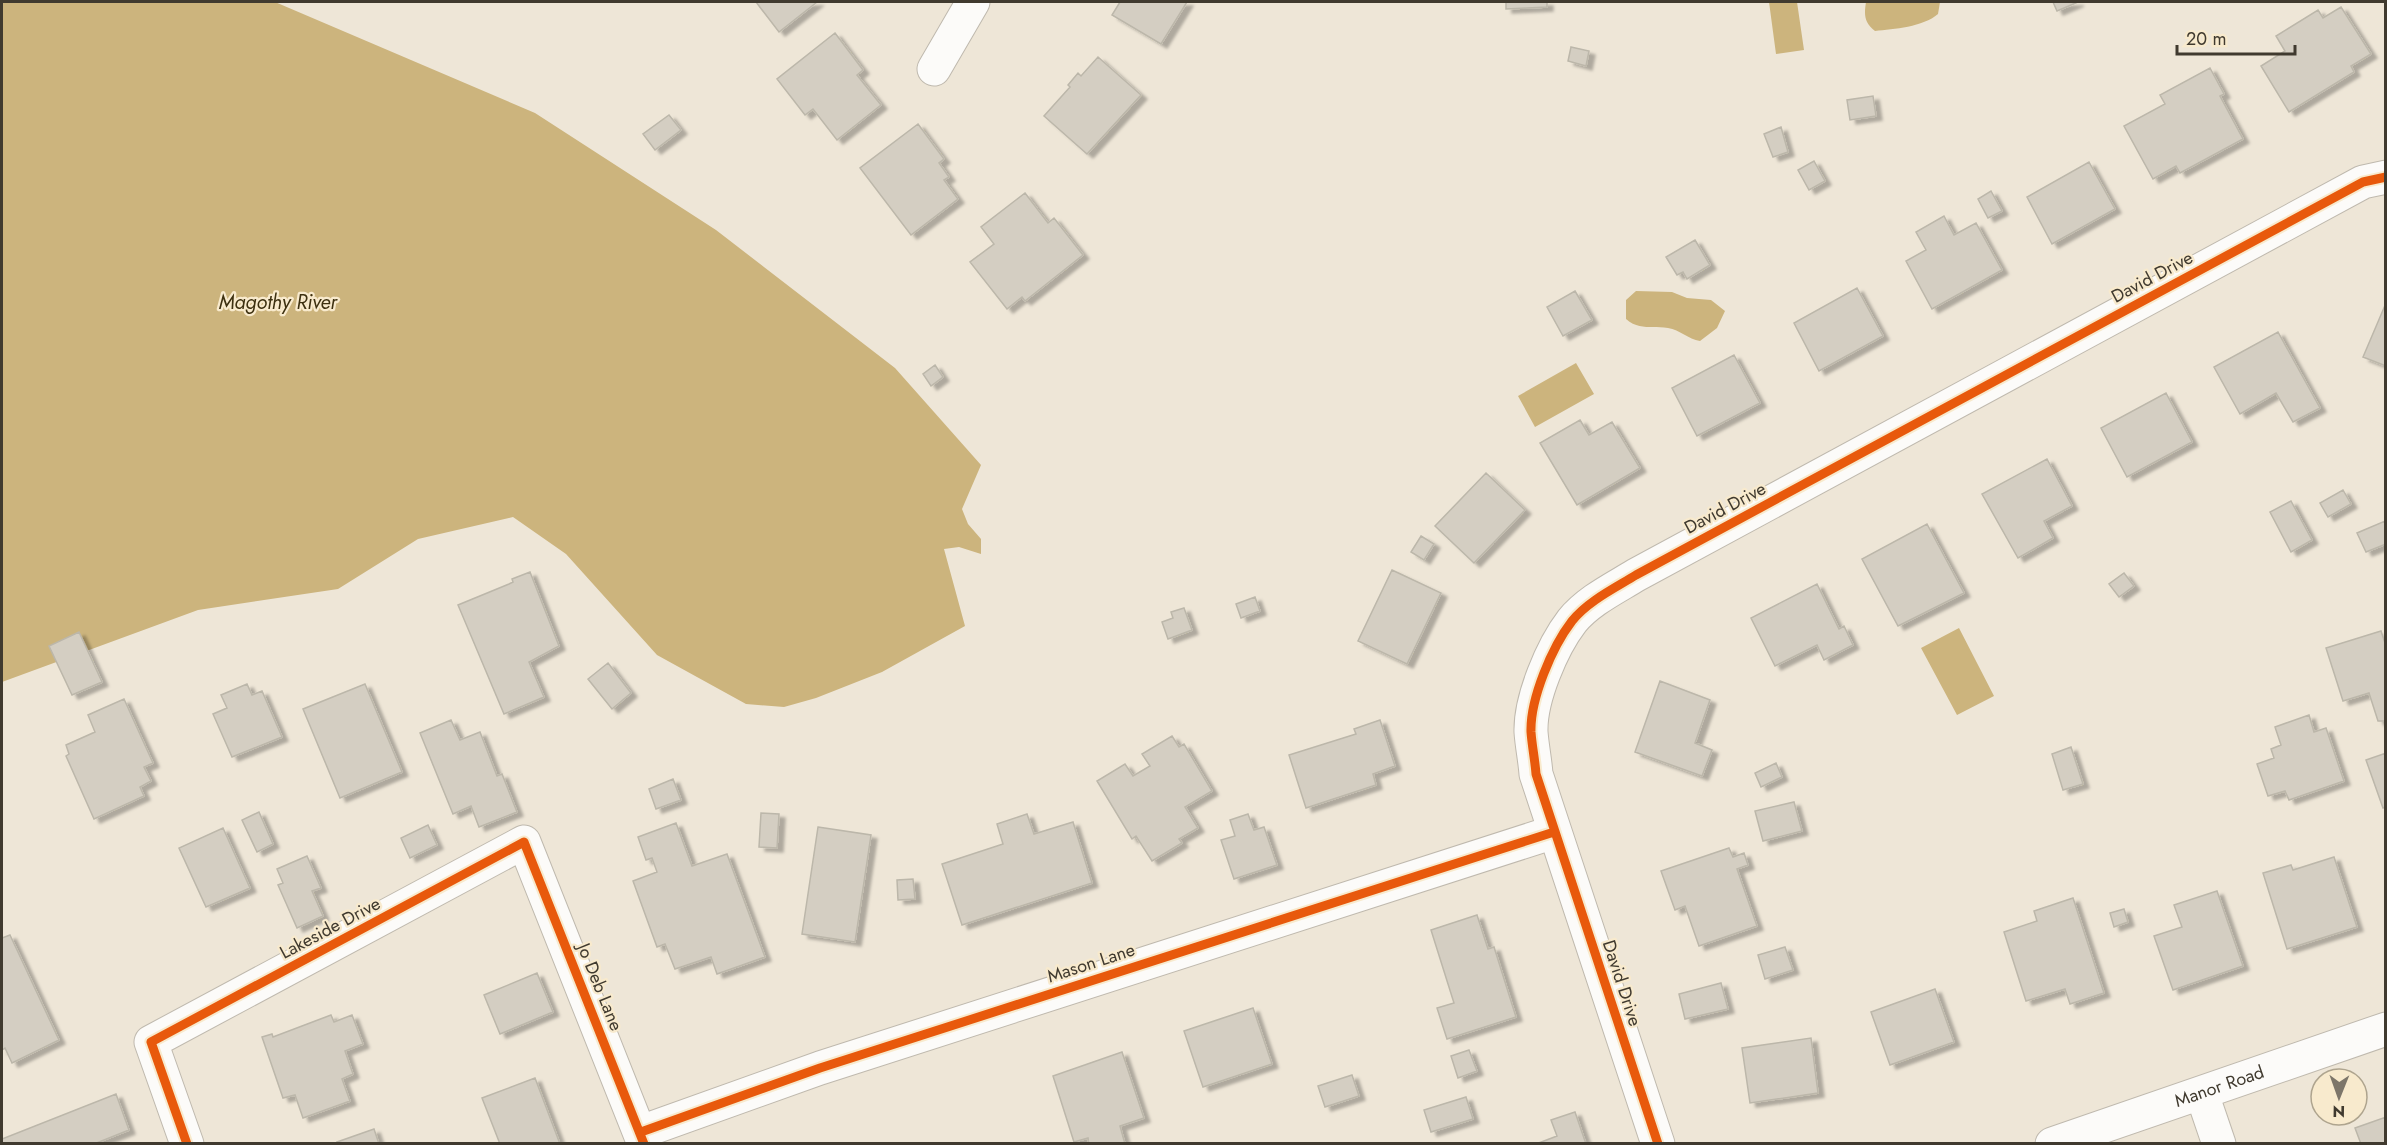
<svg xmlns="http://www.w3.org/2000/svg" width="2387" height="1145" font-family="Jost,sans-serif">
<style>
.water{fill:#ccb47d}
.building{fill:#d4cec2;stroke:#bcb7aa;stroke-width:1.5;filter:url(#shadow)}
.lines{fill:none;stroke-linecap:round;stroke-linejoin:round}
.street-casing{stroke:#bfb9ae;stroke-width:35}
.street{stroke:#fcfbf9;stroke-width:33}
.cycleway-casing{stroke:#f8eacd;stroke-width:13}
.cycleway{stroke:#e8590c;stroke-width:9}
.labels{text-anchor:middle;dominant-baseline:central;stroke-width:4.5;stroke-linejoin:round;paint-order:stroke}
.street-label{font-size:18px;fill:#403a2f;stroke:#f8eacd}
.water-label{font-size:20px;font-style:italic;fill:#3d3010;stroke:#f8eacd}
</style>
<defs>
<filter id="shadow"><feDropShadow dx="6" dy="4" stdDeviation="1.5" flood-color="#0004"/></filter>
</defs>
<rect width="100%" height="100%" fill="#eee6d7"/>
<path class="water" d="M2,2h273l260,111 181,117 179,138 86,97 -19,44 6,15 13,15v15l-22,-7 -15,2 21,77 -83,46 -66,26 -32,9 -38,-3 -89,-49 -91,-101 -53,-37 -95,22 -80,50 -140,21 -196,72z
M1769,2h28l7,48 -28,4z
M1866,2h74l-2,12c-15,13 -44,15 -63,17 -11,-9 -11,-16 -9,-29z
M1636,291l36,1 15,6 24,2 14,11 -8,17 -17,13c-12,-2 -20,-11 -32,-13 -16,-3 -28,3 -42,-9v-19z
M1576,363l18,31 -59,33 -17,-31z
M1959,628l35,68 -37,19 -36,-67z"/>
<path class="building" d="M756,2h61l-38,30z
M1120,2h67l-26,42 -49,-29z
M1506,2h41v5l-41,2z
M2053,2h25l-21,9z
M2341,7l30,47 -20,12 3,6 -65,40 -28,-46 24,-15 -9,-15 42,-26 5,8z
M835,33l28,37 -6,5 24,30 -44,35 -24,-31 -8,6 -28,-36z
M1571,47l18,4 -3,15 -18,-5z
M1098,57l43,38 -54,59 -43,-38 26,-29 -2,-2 10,-12 3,3z
M2210,68l14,26 -4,2 23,43 -63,34 -4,-7 -23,13 -29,-53 41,-22 -5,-9z
M1873,96l3,20 -26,4 -3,-20z
M669,115l12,15 -26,20 -12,-16z
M918,124l26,35 -5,4 10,14 -5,3 14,19 -47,36 -51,-67z
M1781,127l7,25 -15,5 -9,-23z
M1814,161l11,20 -16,9 -11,-20z
M2089,162l26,47 -63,35 -25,-47z
M1991,191l11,20 -14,7 -10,-19z
M1025,193l23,30 6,-5 29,37 -58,46 -3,-4 -15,12 -37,-47 24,-18 -13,-17z
M1944,216l10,19 22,-12 26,47 -70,39 -26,-48 20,-11 -10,-18z
M1695,240l15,25 -23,14 -4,-7 -6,3 -11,-18z
M1857,288l26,48 -64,35 -25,-48z
M1575,291l17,29 -29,16 -16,-29z
M2386,303v63l-23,-9z
M2278,332l42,76 -27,14 -17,-29 -36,21 -26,-47z
M1734,355l26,48 -63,33 -25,-48z
M935,365l8,12 -12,9 -8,-12z
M2166,393l26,49 -65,35 -26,-49z
M1580,420l9,15 23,-13 28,46 -63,37 -37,-62z
M2047,459l25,47 -28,15 9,17 -35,20 -36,-64z
M1486,473l39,37 -51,53 -39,-37z
M2343,490l8,14 -23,13 -8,-14z
M2291,501l21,39 -21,12 -21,-40z
M2385,521l1,23 -20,8 -9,-19z
M1927,524l37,69 -66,33 -36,-67z
M1421,536l13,8 -10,16 -13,-8z
M1392,570l49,23 -34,71 -49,-23z
M530,572l29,74 -30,16 15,35 -40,17 -46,-109 51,-21 4,-2 -1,-3z
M2124,573l10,13 -15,11 -10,-13z
M1817,584l22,45 5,-3 9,19 -29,15 -7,-15 -42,21 -24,-48z
M1255,597l5,14 -19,7 -5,-14z
M1184,608l8,22 -24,9 -6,-17 11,-4 -2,-6z
M2381,631l5,15v75h-8l-9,-28 -26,8 -17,-53z
M79,632l23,50 -30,13 -23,-49z
M608,663l23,30 -19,16 -24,-30z
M1660,681l50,19 -15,43 17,7 -10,26 -67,-24z
M247,684l5,11 10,-4 20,46 -50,20 -19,-43 14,-6 -6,-13z
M365,684l37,88 -62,26 -37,-89z
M124,699l29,64 -9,4 7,14 -11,6 4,9 -50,23 -28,-63 3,-2 -3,-9 29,-13 -7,-17z
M2309,715l5,17 12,-4 18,53 -55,19 -4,-9 -17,5 -11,-32 17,-6 -3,-9 10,-4 -6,-18z
M451,720l9,20 20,-8 17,44 5,-2 15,38 -38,15 -8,-21 -18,8 -33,-81z
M1380,720l15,46 -22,8 3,11 -70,23 -17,-53 67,-21 -2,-5z
M1172,736l7,11 5,-3 28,47 -27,16 13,21 -19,11 3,4 -30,18 -16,-25 -4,3 -35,-58 28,-17 8,12 17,-10 -8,-12z
M2071,747l12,37 -20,6 -11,-36z
M2386,753v54l-3,1 -17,-48z
M1776,763l6,14 -21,10 -6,-14z
M673,779l8,21 -25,9 -7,-20z
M1794,802l8,29 -39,10 -8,-30z
M259,812l14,32 -16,8 -15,-32z
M761,813l18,1 -2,34 -18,-1z
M1027,814l7,20 39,-12 19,61 -130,42 -20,-61 61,-20 -6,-20z
M1248,814l6,16 10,-3 13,38 -43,14 -13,-39 14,-4 -5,-16z
M676,823l16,43 35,-12 38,103 -48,17 -6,-17 -36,12 -10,-25 -8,3 -24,-66 24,-9 -5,-14 -6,2 -8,-23z
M428,825l9,20 -27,13 -9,-20z
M818,827l53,8 -16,107 -53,-8z
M223,828l27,60 -44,19 -27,-59z
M1729,848l4,9 11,-4 4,12 -11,4 20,57 -58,20 -14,-40 -10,4 -14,-39z
M307,856l14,32 -9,3 11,25 -26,12 -19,-43 5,-2 -6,-14z
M2334,857l23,70 -70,22 -24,-76 28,-8 2,5z
M913,879l2,20 -17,1 -1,-20z
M2217,891l26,75 -70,24 -19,-54 28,-9 -8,-22z
M2073,898l31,95 -34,11 -5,-15 -39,12 -22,-69 33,-11 -3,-10z
M2124,909l4,13 -14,5 -4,-14z
M1477,915l11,34 6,-2 22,70 -69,22 -10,-31 17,-5 -23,-73z
M10,935l49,105 -47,23 -7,-15 -3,2v-112z
M1785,947l8,23 -28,9 -7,-24z
M537,973l16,39 -53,22 -16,-39z
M1721,983l7,26 -43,10 -6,-25z
M1935,989l19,53 -64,23 -19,-53z
M1253,1008l19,56 -69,23 -19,-56z
M331,1015l3,7 18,-7 11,29 -18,7 8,23 -11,5 8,22 -47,17 -8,-23 -12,3 -21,-61 10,-3 1,3z
M1811,1038l7,55 -68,10 -8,-55z
M1469,1050l8,21 -19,7 -7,-22z
M1122,1052l22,66 -24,8 5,18h-36l-1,-6 -14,4 -21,-66z
M1352,1075l7,21 -34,11 -7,-21z
M535,1078l25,66h-60l-18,-46z
M116,1094l13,36 -35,14h-92v-5z
M1466,1097l7,22 -42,13 -7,-22z
M1575,1112l11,32h-50l21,-8 -6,-16z
M2386,1117v27h-25l-6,-16z
M374,1129l5,15h-41l-1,-2z"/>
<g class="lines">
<g class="street-casing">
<g id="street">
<path d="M934,69l39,-67"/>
<path d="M2202,1094l17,50"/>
<path d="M641,1132l179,-64 734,-236"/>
<path d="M187,1144l-36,-102 373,-200 120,302"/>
<path d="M1658,1144l-122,-370c-1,-14 -4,-28 -5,-42 -1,-33 21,-85 41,-111 16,-20 43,-33 64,-46l727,-393 23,-5"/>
<path id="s1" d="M2052,1144l334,-115"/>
</g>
</g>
<use href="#street" class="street"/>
<g class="cycleway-casing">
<path id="cycleway" d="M641,1132l179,-64 734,-236
M187,1144l-36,-102 373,-200 120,302
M1658,1144l-122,-370c-1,-14 -4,-28 -5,-42 -1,-33 21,-85 41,-111 16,-20 43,-33 64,-46l727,-393 23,-5"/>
</g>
<use href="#cycleway" class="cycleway"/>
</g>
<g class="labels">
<g class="street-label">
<text transform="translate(2152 277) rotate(-28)">David Drive</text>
<text transform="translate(1725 508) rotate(-28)">David Drive</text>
<text transform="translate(330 928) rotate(-28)">Lakeside Drive</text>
<text transform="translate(1091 963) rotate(-18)">Mason Lane</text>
<text transform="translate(1622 983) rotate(72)">David Drive</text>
<text transform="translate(600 987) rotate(68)">Jo Deb Lane</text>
<text stroke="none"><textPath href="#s1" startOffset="177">Manor Road</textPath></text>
</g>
<g class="water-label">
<text x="278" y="302">Magothy River</text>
</g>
</g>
<rect width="2387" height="1145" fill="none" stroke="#403a2f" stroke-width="6"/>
<g transform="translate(2339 1097) rotate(181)"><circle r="28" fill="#f8eacd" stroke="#aea48e" stroke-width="1.5"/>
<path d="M0-4.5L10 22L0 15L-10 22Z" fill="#7d766a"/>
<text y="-9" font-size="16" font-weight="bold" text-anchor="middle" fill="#403a2f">N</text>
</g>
<path d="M2177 45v9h118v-9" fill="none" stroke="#403a2f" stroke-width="3"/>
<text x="2186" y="45" font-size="18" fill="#403a2f" stroke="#f8eacd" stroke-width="4.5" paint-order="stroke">20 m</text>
</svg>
